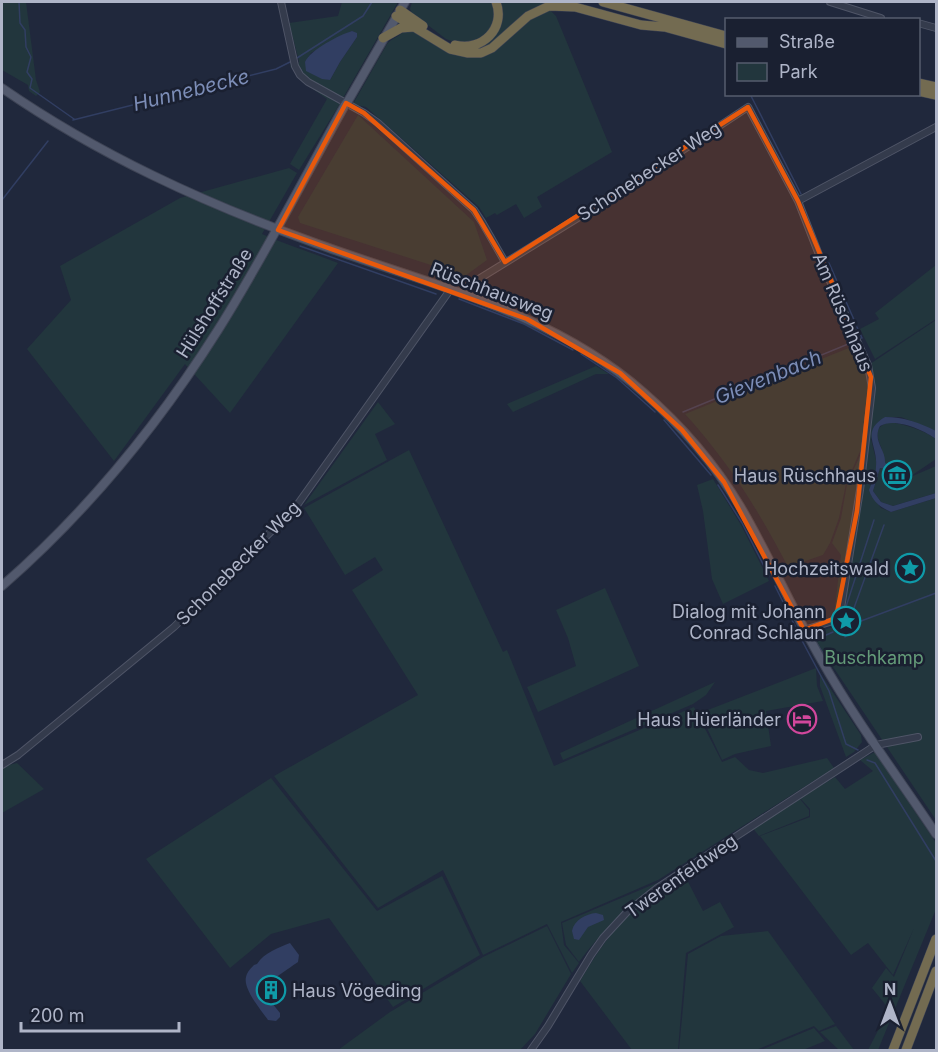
<svg xmlns="http://www.w3.org/2000/svg" width="938" height="1052" font-family="Inter,sans-serif">
<style>
.green{fill:#22363d;fill-rule:evenodd}
.water{fill:#313e62}
.lines{fill:none;stroke-linecap:round;stroke-linejoin:round}
.stream{stroke:#313e62;stroke-width:1.5}
.minor-casing{stroke:#4f5567;stroke-width:8}
.major-casing{stroke:#3e4455;stroke-width:10}
.highway-casing{stroke:#3c4254;stroke-width:10}
.minor{stroke:#343b4c;stroke-width:6}
.major{stroke:#52596d;stroke-width:8}
.highway{stroke:#736b51;stroke-width:9}
.major-bridge-casing{stroke:#3e4455;stroke-width:10;stroke-linecap:butt}
.major-bridge{stroke:#52596d;stroke-width:8}
.marked{fill:#e8590c;fill-opacity:0.2;stroke:#e8590c;stroke-width:4.5;stroke-linejoin:round}
.labels{text-anchor:middle;dominant-baseline:central;stroke-width:5;stroke-linejoin:round;paint-order:stroke}
.street-label{font-size:18px;fill:#afb5c8;stroke:#1a2031}
.poi-label{font-size:18px;fill:#afb5c8;stroke:#1a2031;text-anchor:end}
.park-label{font-size:18px;fill:#649b79;stroke:#1a2031}
.water-label{font-size:20px;font-style:italic;fill:#7c8db7;stroke:#1a2031}
</style>
<rect width="100%" height="100%" fill="#20283c"/>
<path class="green" d="M2,2h24l10,78 4,12 -4,4 -7,-5 -1,-6 -26,-15z
M342,2h56l-55,96 -33,-16 -13,-14 2,-7 -10,-38 49,-7zM352,31l5,3v3l-17,25 -10,18 -9,-2 -16,-16 6,-9z
M412,2h81l2,22 -16,18h-25l-8,-3 -34,-26 -2,-4z
M498,2h66l-10,1 -55,37 -21,11 -22,-3 33,-7z
M550,10l6,6 56,136 -75,45 5,10 -18,11 -8,-14 -19,11 -2,-2 -9,5 -7,-11 -113,-100 -13,-3 34,-60c5,-6 12,-7 17,-13l7,-1c20,12 40,28 64,27l51,-35z
M293,64l2,6 32,26h4l10,6 -42,68 -9,-6 37,-65 -24,-17 -13,-16z
M358,115l116,107 13,38 -22,16 -165,-53 -2,-6z
M289,168l8,5 -35,61c25,11 51,19 76,29l-108,150 -45,-49 -71,97 -87,-112 44,-49 -11,-34 120,-68z
M936,265v54l-61,40 -15,-30 19,-10 -4,-6z
M936,320v111l-35,-14h-16l-14,22 6,25 -6,31 10,13 10,4 45,-14v322l-123,-183 6,-6 19,-5 -4,-11 7,-60 -9,-12 9,-25 6,-34 16,-35 8,-38 -1,-47z
M856,345l13,31 -8,73 -15,35 -7,34 -9,25 -7,12 -35,12c-31,-59 -58,-103 -103,-153z
M596,366l13,8h-13l-83,38 -6,-8z
M378,402l17,22 -20,10 12,26 -83,45z
M889,422c16,2 34,8 47,17v20l-28,19 28,-12v27l-43,13 -12,-4 -8,-11 7,-24 5,-4c-2,-5 -2,-11 -4,-16 -5,-11 -7,-20 8,-25z
M409,450l94,202 4,-2 47,116 140,-59 28,55 13,-5 14,13 14,3 64,-15 7,10 -176,112 -97,42 3,23 15,18 -7,10 -25,-49 -64,31 -40,-85 -65,38 -104,-132 144,-81 -66,-105 31,-20 -8,-13 -30,18 -41,-67z
M713,479l28,46 28,56 -46,23 -11,-25 -9,-68 -6,-26z
M605,588l34,78 -101,46 -11,-25 49,-21 -8,-28 -12,-28z
M816,668l1,18 6,15 -57,10 5,35 -36,8 -13,6 -22,-47z
M820,673l41,62 1,7 -8,10 -8,5 -26,-71z
M715,682l-9,13 -13,9 -130,56 -3,-7z
M875,752l61,91v66l-58,141h-10l21,-41 -17,-21 14,-20 8,9 20,-49 -21,47 -25,-32 -17,12 -91,-119 50,-19v-8l-10,-11 35,-21 10,12 28,-18 -13,-11z
M17,763l27,26 -42,24v-44l3,-3z
M271,778l106,133 65,-35 38,79 -87,52 -64,-89 -58,16 -41,34 -84,-109z
M800,799l9,11v6l-50,20 -7,-9z
M684,874l19,37 17,-9 14,25 -48,26 -8,97h-46l-52,-69c17,-29 35,-56 61,-78 12,-12 29,-20 43,-29z
M659,882c-31,23 -57,49 -80,80l-13,-17 -4,-22z
M547,926l24,48 -36,60 -15,16h-182l52,-38 93,-55z
M768,931l67,93 -16,7 -5,-5 -58,24h-77l9,-96 33,-18z
M836,1026l18,24h-15l-19,-18z
M814,1028l11,13 -22,9h-42z"/>
<path class="water" d="M352,31l5,2v4l-17,25 -10,18 -8,-1 -16,-8 -1,-9c5,-12 34,-27 47,-31z
M885,417c19,0 35,6 51,14v8c-12,-9 -41,-22 -56,-13 -8,15 6,23 5,37l4,2 -2,4 -7,-1 -7,23 8,11 12,4 43,-13v5l-45,14c-11,-5 -18,-10 -22,-22 3,-8 7,-16 7,-24 2,-21 -16,-34 9,-49z
M596,913l7,2 1,5 -16,7 -9,13 -5,-1 -2,-8c2,-11 14,-17 24,-18z
M290,943l9,12 -1,7c-9,6 -27,20 -36,22l2,9 16,20v4l-4,4 -8,-1c-7,-10 -25,-31 -22,-43 1,-5 5,-9 8,-12l3,-1c8,-12 21,-16 33,-21z"/>
<g class="lines">
<path class="stream" d="M19,2l1,21 5,7 1,17 5,10 -4,15 5,7 -2,9 44,31
M297,58l66,-42 9,-14
M300,68l3,6
M750,94l51,100
M73,120l203,-51 14,-7
M2,200l46,-59
M300,246l136,48
M829,263l26,59
M459,299l65,25 49,26
M857,327l5,11h-1
M581,354l36,24 38,34
M683,412l170,-70
M664,420l47,55
M718,485l24,38 27,53
M775,586l20,40
M843,616l31,-96
M850,619l34,-94
M799,635l30,56 17,53 12,6
M845,637v-10l91,-34
M829,663l-13,-21 1,-3 16,-7
M867,760l8,3 61,98"/>
<g class="minor-casing">
<path id="minor" d="M281,2l14,64 5,9 8,7 56,31 14,10 96,87 8,12 23,40
M830,2l51,16
M918,23l18,5
M798,201l138,-74
M462,294l7,-9 146,-90 133,-88 50,94 27,69 43,95 4,23 -12,102 -19,118 -8,13 -29,9
M2,765l16,-10 156,-128 121,-119 155,-218
M531,1050l17,-24 43,-71 12,-17 24,-26 30,-24 219,-143 42,-8"/>
</g>
<g class="major-casing">
<path id="major" d="M2,88c97,67 202,115 313,155 112,41 236,68 328,149 38,33 71,71 97,114 30,51 53,105 82,155 34,60 76,116 114,173
M348,101l57,-99
M2,586c85,-74 156,-161 216,-256 46,-73 85,-150 127,-225"/>
</g>
<g class="highway-casing">
<path id="highway" d="M603,2l123,34
M400,10l23,16
M396,16l54,33 18,4h13l11,-5 36,-32 21,-10 26,1 66,18 23,2
M661,26l65,18
M383,38l18,-10 13,-1
M455,45c27,7 51,-17 41,-43
M918,83l18,4
M918,91l18,4
M893,1050l43,-111
M906,1050l30,-79"/>
</g>
<use href="#minor" class="minor"/>
<use href="#major" class="major"/>
<use href="#highway" class="highway"/>
<g class="major-bridge-casing">
<path id="major-bridge" d="M345,105l3,-4"/>
</g>
<use href="#major-bridge" class="major-bridge"/>
</g>
<path class="marked" d="M346,103l18,10 110,97 31,52 243,-155 50,94 73,176 -14,134 -21,107 -32,12 -80,-148 -42,-52 -62,-57 -93,-54 -249,-89z"/>
<defs>
<g id="museum-ring" transform="scale(1.5)"><circle r="9.5" fill="#1a2031" stroke="#0f9aa8" stroke-width="1.5"/><path d="M0-6L6-3V-2H-6V-3ZM-5-1h2V3h-2ZM-1-1h2V3h-2ZM3-1h2V3H3ZM-6 4H6V6H-6Z" fill="#0f9aa8"/></g>
<g id="sight-ring" transform="scale(1.5)"><circle r="9.5" fill="#1a2031" stroke="#0f9aa8" stroke-width="1.5"/><path d="M0-6L1.8-2.2L6-1.7L2.9 1.2L3.7 5.4L0 3.3L-3.7 5.4L-2.9 1.2L-6-1.7L-1.8-2.2Z" fill="#0f9aa8"/></g>
<g id="hotel-ring" transform="scale(1.5)"><circle r="9.5" fill="#1a2031" stroke="#d1479c" stroke-width="1.5"/><path d="M-6-4.5h1.5V1H6V5H4.5V3h-9V5H-6ZM-4 0a1.8 1.8 0 1 1 3.6 0ZM.5 0V-2.5h3Q6-2.5 6 0Z" fill="#d1479c"/></g>
<g id="building-ring" transform="scale(1.5)"><circle r="9.5" fill="#1a2031" stroke="#0f9aa8" stroke-width="1.5"/><path d="M-4-6H4V6H1V3H-1V6H-4ZM-2.5-4.3h1.7v1.8h-1.7ZM.8-4.3h1.7v1.8H.8ZM-2.5-1h1.7V.8h-1.7ZM.8-1h1.7V.8H.8Z" fill="#0f9aa8"/></g>
</defs>
<g fill-rule="evenodd">
<use href="#museum-ring" x="897" y="475"/>
<use href="#sight-ring" x="910" y="568"/>
<use href="#sight-ring" x="846" y="621"/>
<use href="#hotel-ring" x="802" y="719"/>
<use href="#building-ring" x="271" y="990"/>
</g>
<g class="labels">
<g class="street-label">
<text transform="translate(649 171) rotate(-33)">Schonebecker Weg</text>
<text transform="translate(492 291) rotate(21)">Rüschhausweg</text>
<text transform="translate(214 303) rotate(-58)">Hülshoffstraße</text>
<text transform="translate(843 312) rotate(67)">Am Rüschhaus</text>
<text transform="translate(238 563) rotate(-45)">Schonebecker Weg</text>
<text transform="translate(681 876) rotate(-35)">Twerenfeldweg</text>
</g>
<g class="poi-label">
<text x="876" y="475">Haus Rüschhaus</text>
<text x="889" y="568">Hochzeitswald</text>
<text x="825" y="611">Dialog mit Johann<tspan x="825" dy="21">Conrad Schlaun</tspan></text>
<text x="781" y="719">Haus Hüerländer</text>
<text x="292" y="990" text-anchor="start">Haus Vögeding</text>
</g>
<g class="park-label">
<text x="874" y="657">Buschkamp</text>
</g>
<g class="water-label">
<text transform="translate(191 90) rotate(-14)">Hunnebecke</text>
<text transform="translate(768 377) rotate(-22)">Gievenbach</text>
</g>
</g>
<rect width="938" height="1052" fill="none" stroke="#afb5c8" stroke-width="6"/>
<rect x="725" y="18" width="195" height="78" fill="#1a2031" stroke="#565c6d" stroke-width="1.5"/>
<rect x="737" y="38" width="30" height="9" fill="#52596d" stroke="#565c6d" stroke-width="1.5"/>
<text x="779" y="48" font-size="18" fill="#afb5c8">Straße</text>
<rect x="737" y="63" width="30" height="18" fill="#22363d" stroke="#565c6d" stroke-width="1.5"/>
<text x="779" y="78" font-size="18" fill="#afb5c8">Park</text>
<g transform="translate(890 1004)" stroke="#1a2031" stroke-width="4.5" paint-order="stroke">
<path d="M0-4.5L10 22L0 15L-10 22Z" fill="#afb5c8"/>
<text y="-9" font-size="16" font-weight="bold" text-anchor="middle" fill="#afb5c8">N</text>
</g>
<path d="M21 1022v9h158v-9" fill="none" stroke="#afb5c8" stroke-width="3"/>
<text x="30" y="1022" font-size="18" fill="#afb5c8" stroke="#1a2031" stroke-width="4.5" paint-order="stroke">200 m</text>
</svg>
